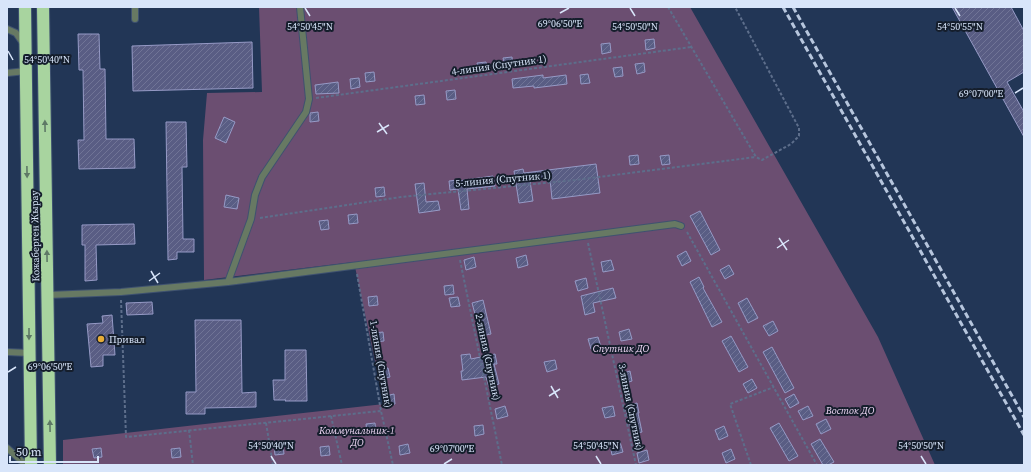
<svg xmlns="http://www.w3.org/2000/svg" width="1031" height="472" font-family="'Source Serif 4',serif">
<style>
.garden{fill:#6b4e71}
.building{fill:url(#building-hatch);stroke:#969ac6}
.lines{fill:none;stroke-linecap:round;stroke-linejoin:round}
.lane-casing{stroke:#3f5270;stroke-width:8}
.highway-casing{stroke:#3f5270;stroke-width:14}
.path{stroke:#5d6e8b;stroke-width:2;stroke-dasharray:3 2;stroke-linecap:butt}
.lane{stroke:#677963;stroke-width:6}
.highway{stroke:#a8d49f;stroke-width:12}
.rail{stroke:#b7c6dd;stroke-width:3;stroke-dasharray:6 3;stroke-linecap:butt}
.oneway{fill:#5e7966}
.ticks{fill:none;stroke:#d8e5fa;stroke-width:1.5}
.poi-dot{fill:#e7ac37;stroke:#151e2c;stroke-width:1.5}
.labels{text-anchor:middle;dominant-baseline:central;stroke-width:4;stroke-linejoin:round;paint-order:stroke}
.street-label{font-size:10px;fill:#d8e5fa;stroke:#151e2c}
.poi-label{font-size:10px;fill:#d8e5fa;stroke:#151e2c;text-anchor:start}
.park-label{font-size:10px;font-style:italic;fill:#f2daf8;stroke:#151e2c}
.ticks-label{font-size:10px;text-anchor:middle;fill:#d8e5fa;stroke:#151e2c;stroke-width:4;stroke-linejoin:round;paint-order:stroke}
</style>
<defs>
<pattern id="building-hatch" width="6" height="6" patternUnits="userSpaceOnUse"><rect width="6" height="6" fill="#595d84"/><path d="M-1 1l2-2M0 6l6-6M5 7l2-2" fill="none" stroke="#707496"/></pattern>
</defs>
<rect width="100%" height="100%" fill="#223656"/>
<path class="garden" d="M259,7h431l188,330 57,128h-872v-25l321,-36 -30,-142 -150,18 -1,-140 4,-47 55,-1z"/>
<path class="building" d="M952,7h59l13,24v41l-17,10 17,30v25z
M78,34h21l1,35h5l1,70h28l1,29 -56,1 -1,-29h6l-1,-70h-4z
M654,39l1,9 -9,2 -1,-10z
M252,42l1,46 -120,3 -1,-45z
M610,43l1,9 -9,2 -1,-10z
M512,57l1,9 -8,1 -2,-9z
M486,62l2,9 -9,1 -2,-9z
M644,63l1,9 -8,2 -2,-10z
M622,67l1,9 -8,1 -2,-9z
M374,72l1,9 -9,1 -1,-9z
M588,74l2,9 -9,1 -1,-9z
M543,75v3l23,-3 1,9 -33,4v-2l-21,2 -1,-9z
M359,78l1,9 -9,2 -1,-10z
M338,82l1,11 -23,1 -1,-9z
M455,90l1,9 -9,1 -1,-9z
M424,95l1,9 -9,1 -1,-9z
M318,112l1,9 -9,1v-9z
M224,117l11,5 -9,21 -11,-5z
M166,122h20l1,45h-5l1,72h11v13h-17v7l-9,1z
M638,155l1,9 -9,1 -1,-9z
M669,155l1,9 -8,1 -2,-9z
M596,164l4,29 -48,6 -2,-20 -20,2 3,20 -14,2 -5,-32 9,-2 1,4z
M493,176l2,10 -28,3 2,20 -8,1 -3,-21 -8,1 -1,-9 8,-1 1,1z
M424,183l2,19 12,-1 2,9 -21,3 -4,-29z
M384,187l1,9 -9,1 -1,-9z
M226,195l13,3 -2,11 -13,-2z
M700,211l20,39 -9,5 -21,-39z
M357,214l1,9 -9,1 -1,-9z
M328,220l1,9 -8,1 -2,-9z
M134,224l1,20 -39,1 1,35 -12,1v-36h-3v-20z
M686,251l5,10 -9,5 -5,-10z
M526,255l2,10 -10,3 -2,-10z
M474,257l2,10 -10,3 -2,-10z
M611,260l3,10 -11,2 -2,-10z
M729,265l5,9 -9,5 -5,-9z
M699,277l5,10 -1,1 19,34 -10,5 -22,-45z
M586,278l2,10 -10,3 -3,-10z
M453,285l1,9 -9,1 -1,-9z
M613,288l3,10 -23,5 2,9 -10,3 -4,-19z
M377,296l1,9 -9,1 -1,-9z
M458,297l2,9 -9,1 -2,-9z
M747,298l11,20 -10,5 -10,-20z
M483,300l8,34 -10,2 -9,-33z
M152,302l1,12 -26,1 -1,-12z
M112,315l3,40h-12v11l-12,1 -4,-43 16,-1 -1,-7z
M195,320h46l1,73 14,-1v15l-51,1v6h-19v-22h10z
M773,321l5,10 -9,5 -6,-10z
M629,329l3,10 -11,2 -2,-9z
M383,332l1,9 -9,1 -1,-9z
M731,336l17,31 -9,5 -17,-31z
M598,337l3,10 -10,2 -3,-10z
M772,347l22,41 -9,5 -22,-41z
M285,350h21l1,51h-22l1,-1h-12l-1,-20h12z
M470,354l1,5 24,-5 2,10h-3l5,20 -10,3 -3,-10 -24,3 -1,-9h2l-2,-16z
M555,360l2,9 -10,3 -3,-10z
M388,368l2,9 -9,2 -2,-10z
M630,371l2,10 -10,3 -2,-10z
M752,379l5,9 -9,5 -5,-9z
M394,394l1,10 -9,1 -1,-9z
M794,394l5,9 -9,5 -5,-9z
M637,403l2,10h-1l4,19 -10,2 -7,-28z
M505,406l3,10 -11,3 -2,-10z
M613,406l2,10 -10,2 -3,-10z
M808,406l5,10 -10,4 -5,-9z
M826,419l5,10 -10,5 -5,-10z
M375,423l1,9 -9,1 -1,-9z
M779,423l19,33 -9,5 -19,-33z
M483,425l1,9 -9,2 -1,-10z
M724,426l4,10 -9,4 -4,-10z
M820,439l14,23 -6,3h-5l-12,-21z
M620,442l3,10 -11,3 -2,-10z
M408,444l2,9 -10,2 -1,-9z
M283,445l1,9 -9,1 -1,-9z
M329,446l1,9 -9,1 -1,-9z
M101,448l1,9 -8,1 -2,-9z
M180,448l1,9 -9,1 -1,-9z
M731,449l4,10 -9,4 -4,-10z
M647,450l2,10 -10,3 -2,-10z"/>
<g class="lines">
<g class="lane-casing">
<path id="lane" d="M135,7v12
M7,29l9,4 7,10
M7,73l19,-2
M228,282l23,-63 4,-24 7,-18 44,-65 3,-13 -9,-92
M48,295l73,-3 107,-10 447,-58 6,2
M7,352l22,1
M7,448l19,17"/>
</g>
<g class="highway-casing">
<path id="highway" d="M25,7l6,458
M43,7l7,458"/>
</g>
<path class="path" d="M668,7l88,150 6,3 29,-16 8,-8v-8l-64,-121
M316,98l375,-51
M260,218l141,-21 174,-17 181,-23
M687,232l130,233
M588,243l48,222
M460,260l42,205
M357,274l24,137 12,54
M121,300l5,137 255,-26
M331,416l11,49
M266,423l7,42
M189,430l4,35
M751,465l-21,-61 44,-17"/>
<use href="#lane" class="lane"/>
<use href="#highway" class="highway"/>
<path class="rail" d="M783,7l241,428
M793,7l231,410"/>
</g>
<defs><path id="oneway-solid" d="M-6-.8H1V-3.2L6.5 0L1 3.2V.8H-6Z"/></defs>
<g class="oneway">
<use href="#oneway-solid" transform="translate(45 126) rotate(-91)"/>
<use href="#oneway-solid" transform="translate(27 172) rotate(89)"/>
<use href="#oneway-solid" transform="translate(47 256) rotate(-91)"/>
<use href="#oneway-solid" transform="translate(29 334) rotate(90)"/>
<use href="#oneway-solid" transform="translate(50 426) rotate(-91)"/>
</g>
<path class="ticks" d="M305,8l5,8M630,8l5,8M955,8l5,8M560,13l9,-5M8,51l5,9M1015,93l8,-5M379,123l8,11M377,132l12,-7M779,238l8,12M777,248l12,-8M151,271l7,12M149,281l11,-8M8,372l8,-5M551,386l7,12M549,396l11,-7M271,456l5,8M596,456l5,8M921,456l5,8M444,464l8,-5"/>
<circle class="poi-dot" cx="101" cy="339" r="4"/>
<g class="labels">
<g class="street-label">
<text transform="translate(499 65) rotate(-8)">4-линия (Спутник 1)</text>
<text transform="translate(503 179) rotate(-5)">5-линия (Спутник 1)</text>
<text transform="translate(35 236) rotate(-91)">Кожаберген Жырау</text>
<text transform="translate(488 357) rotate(78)">2-линия (Спутник)</text>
<text transform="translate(381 364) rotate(80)">1-линия (Спутник)</text>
<text transform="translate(631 407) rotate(78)">3-линия (Спутник)</text>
</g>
<g class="poi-label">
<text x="109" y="339">Привал</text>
</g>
<g class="park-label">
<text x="621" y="348">Спутник ДО</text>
<text x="850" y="410">Восток ДО</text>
<text x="357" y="430">Коммунальник-1<tspan x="357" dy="12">ДО</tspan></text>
</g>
</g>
<g class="ticks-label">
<text x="560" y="27">69°06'50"E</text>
<text x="635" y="30">54°50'50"N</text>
<text x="310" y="30">54°50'45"N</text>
<text x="960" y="30">54°50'55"N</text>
<text x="47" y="63">54°50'40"N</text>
<text x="981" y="97">69°07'00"E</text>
<text x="50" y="370">69°06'50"E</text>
<text x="271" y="449">54°50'40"N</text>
<text x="596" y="449">54°50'45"N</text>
<text x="921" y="449">54°50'50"N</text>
<text x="452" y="452">69°07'00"E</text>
</g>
<rect width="1031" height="472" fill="none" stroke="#d8e5fa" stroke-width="16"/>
<path d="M10 456v6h88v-6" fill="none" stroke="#d8e5fa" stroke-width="2"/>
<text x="16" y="456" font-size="12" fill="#d8e5fa" stroke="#151e2c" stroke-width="3" paint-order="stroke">50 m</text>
</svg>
